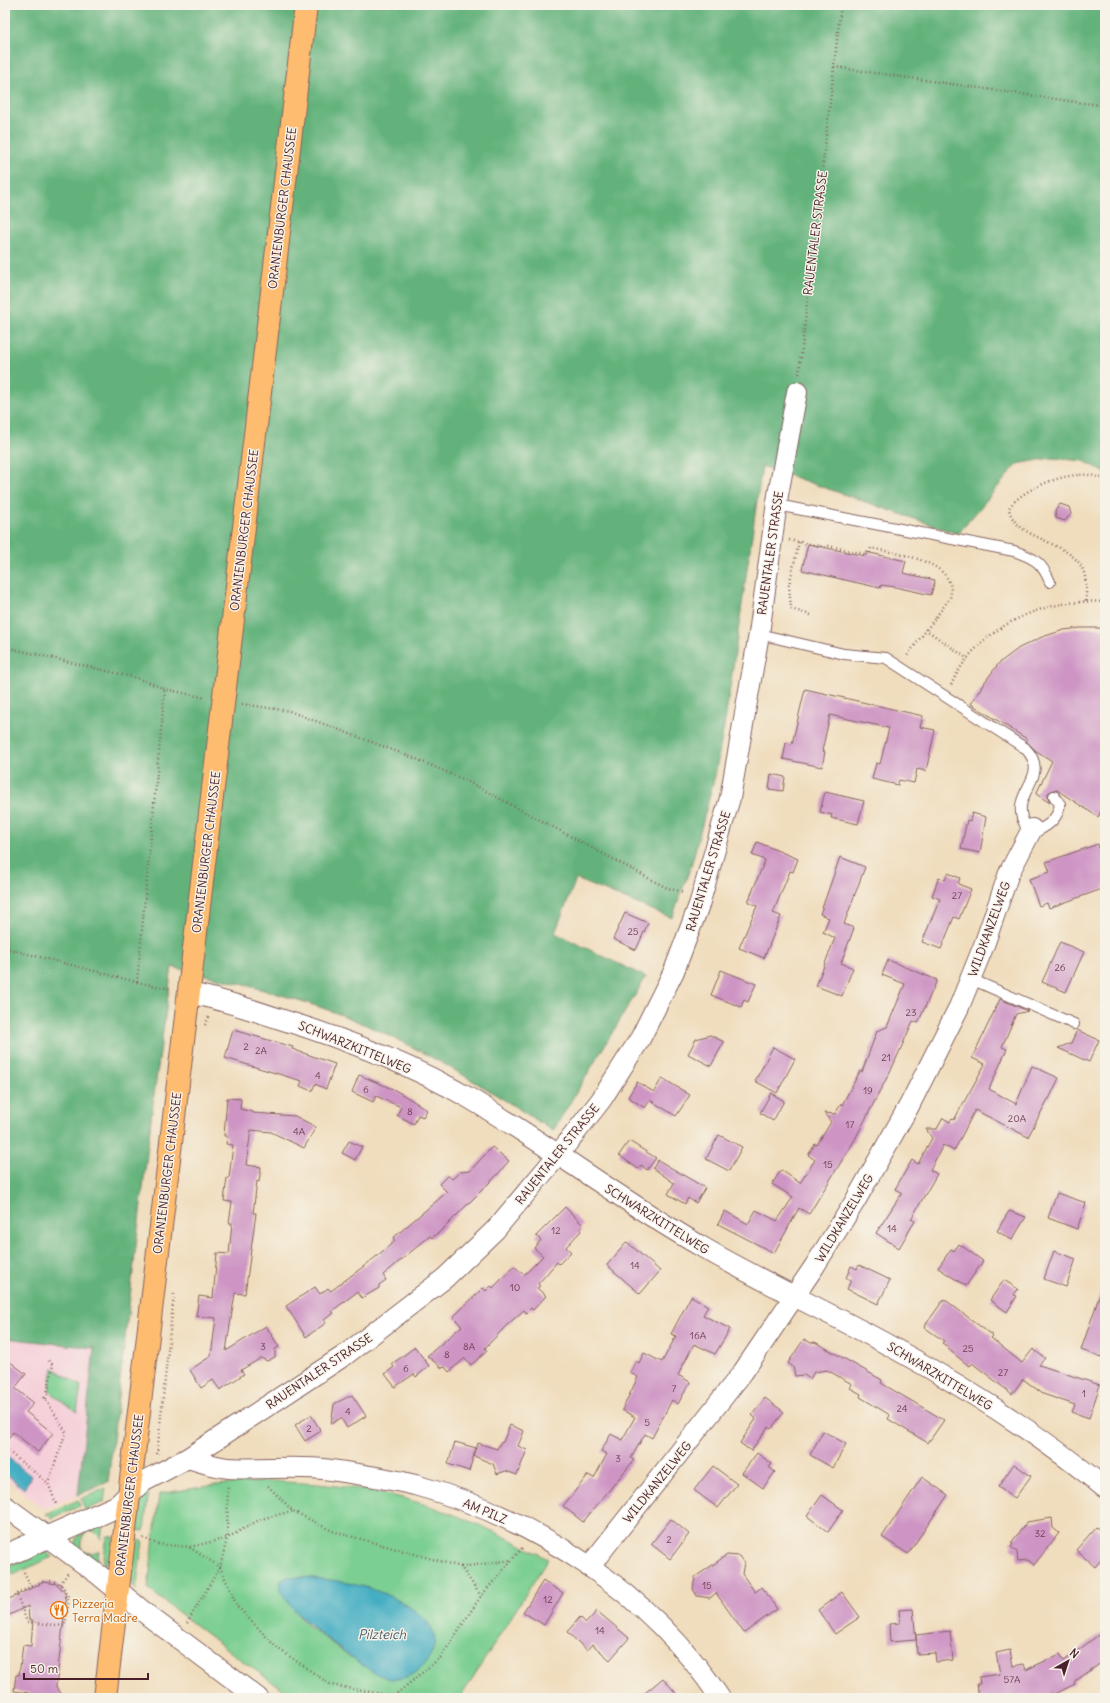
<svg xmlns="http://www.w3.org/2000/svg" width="1110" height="1703" font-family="Delius,sans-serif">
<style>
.built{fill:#f5cfd9}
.green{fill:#7bcf92;stroke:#62775e;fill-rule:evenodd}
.forest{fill:#64b27c;stroke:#576854}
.water{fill:#44aec3;stroke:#476677}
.building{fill:#ce95c4}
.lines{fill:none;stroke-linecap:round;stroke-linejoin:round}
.service-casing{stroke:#84625e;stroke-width:12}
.minor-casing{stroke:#84625e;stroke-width:22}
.tertiary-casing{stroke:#84625e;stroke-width:24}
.primary-casing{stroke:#84625e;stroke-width:24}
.path{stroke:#84625e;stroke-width:2.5;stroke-dasharray:1 3;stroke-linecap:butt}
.service{stroke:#fff;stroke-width:10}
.minor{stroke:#fff;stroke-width:20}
.tertiary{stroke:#fff;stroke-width:22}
.primary{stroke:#febc70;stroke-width:22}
.labels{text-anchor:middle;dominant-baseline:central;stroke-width:3;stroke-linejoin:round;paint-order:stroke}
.number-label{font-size:10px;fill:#6b3c51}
.street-label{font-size:12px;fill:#4a1f2b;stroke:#f7f3e8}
.food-label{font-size:12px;fill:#c56008;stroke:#f7f3e8;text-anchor:start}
.water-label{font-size:13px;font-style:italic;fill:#485868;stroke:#f7f3e8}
</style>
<rect width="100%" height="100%" fill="#f7f3e8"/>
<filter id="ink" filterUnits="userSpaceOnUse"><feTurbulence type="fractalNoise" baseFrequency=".025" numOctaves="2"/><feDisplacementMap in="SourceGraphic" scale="8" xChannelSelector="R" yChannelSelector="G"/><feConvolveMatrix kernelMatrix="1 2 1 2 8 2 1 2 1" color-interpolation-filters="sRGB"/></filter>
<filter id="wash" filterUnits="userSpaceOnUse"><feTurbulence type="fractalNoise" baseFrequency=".012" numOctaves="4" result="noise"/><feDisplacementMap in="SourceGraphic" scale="16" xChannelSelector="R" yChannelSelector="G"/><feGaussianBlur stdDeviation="0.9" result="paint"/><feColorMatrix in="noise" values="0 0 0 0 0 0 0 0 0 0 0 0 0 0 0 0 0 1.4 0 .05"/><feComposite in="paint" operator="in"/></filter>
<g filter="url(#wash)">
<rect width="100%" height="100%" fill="#f0ddbd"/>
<path class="built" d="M5,1338l89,10 -16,147 -34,14 -39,-31z"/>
<path class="green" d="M53,1368l28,18 -4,26 -28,-21z
M272,1481c21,2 43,2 64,5 76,7 146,37 212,73l-88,139h-165l-54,-38 -93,-71 11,-95 55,-9zM374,1590l22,10 18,11 -62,47 -45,-33 -9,-10z
M106,1488l-2,14 -19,8 -4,-11z
M149,1489l-5,42 -8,-1 3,-33z
M78,1500l2,6 -28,12 -6,-4z
M103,1525l-2,14c-16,-27 -35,24 -2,12l-2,13 -20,-15 -2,-7 2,-6z
M107,1536l7,1c-1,10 0,24 -11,28z
M135,1540l8,1 -7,49 -6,-11z
M44,1550l8,7 -39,18 -5,-9z"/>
<path class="forest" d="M5,5h1100v468l-21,-12 -33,-3 -34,6 -59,70 -196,-68 -36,249 -11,61 -24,90 -19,52 -96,-39 -21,54 91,44 -93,154c-60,-39 -121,-77 -187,-106 -62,-27 -128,-42 -194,-58l-18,128 -46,387 -30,13 16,-147 -89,-10z"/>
<path class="water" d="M5,1455l26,21 -7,13 -19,-16z
M287,1577c46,0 109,10 141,46 20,21 -9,58 -35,56 -16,-1 -39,-20 -52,-30 -25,-18 -47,-34 -62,-61l2,-7z"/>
<g id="blocks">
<path class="building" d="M1060,504l9,3 2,7 -6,7 -9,-3 -1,-7z
M808,544l57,12 1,-4 40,9 -3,12 32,7 -4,15 -36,-8 -14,-2 -1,3 -78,-18z
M1080,628h25v175l-7,14 -41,-27h-4l-5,3v4l2,6 -14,-9 16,-33 -17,-11 -9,-9 1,-2 -56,-35 13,-21 15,-20 20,-15 23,-11 22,-7z
M805,689l118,27 -3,11 15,3 -9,41 -9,-2 -3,14 -15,-3 -1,5 -26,-6 4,-16 4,1 9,-36 -59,-13 -8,36 3,1 -3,15 -39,-8 3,-16 6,1z
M771,774l14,3 -2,14 -14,-2z
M825,792l39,9 -6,23 -27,-6 1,-3 -12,-3z
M972,813l14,4 -6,36 -19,-4 6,-29 3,1z
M757,842l41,17 -5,13 -3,-1 -17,42 8,3 -17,42 -25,-10 18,-42 -9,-4 17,-42 -13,-5z
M1098,844l1,4 6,-2v42l-56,20 -2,-5 -8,3 -10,-27 21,-7 -4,-10z
M840,857l25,10 -21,57 10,4 -13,35 12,5 -11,28 -26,-10 19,-48 -12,-6 6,-14 -9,-4z
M948,873l12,5 -2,6 13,5 -12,30 -5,-2 -13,32 -19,-7 18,-43 -8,-3 7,-19 6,3z
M625,913l23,10 -12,27 -23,-11z
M1060,942l24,10 -18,40 -24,-10z
M888,960l49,20 -19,43 -5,-2 -20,45 -39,75 -45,73 -10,-6 -25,45 -56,-29 7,-13 23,13 8,-14 21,11 16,-24 -21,-13 9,-14 19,13 15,-23 -7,-5 7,-11 2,1 14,-23 -7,-9 11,1 6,-10 1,1 18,-34 2,1 15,-41 10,-4 18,-43 -23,-9z
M721,970l35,14 -8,18 -4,-2 -3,7 -30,-12z
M1000,999l28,12 -12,3 -14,33 5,2 -18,40 27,15 16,-38 27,12 -10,21h-1l-20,38 -53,-27 -21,41 -11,-6 -13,25 7,4 -26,45 4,2 -16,27 -23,-15 26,-40 -7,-4 17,-29 6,4 14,-26 -6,-9h11l6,-11 7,4 2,-3 2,1 31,-56 -13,-6z
M233,1030l60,17 -1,2 43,15 -9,25 -11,-5 -3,7 -12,-5 2,-5 -77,-23z
M1077,1030l22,10 -10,22 -31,-14 13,-5z
M710,1035l14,7 -13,24 -23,-12 8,-15z
M773,1047l22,12 -18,34 -22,-12z
M359,1075l36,15 28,17 4,3 -4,7 -5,-2 -4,9 -17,-9 4,-8 -25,-11 -3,6 -21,-10z
M662,1078l28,17 -14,21 -26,-16 -5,8 -17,-11 9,-15 17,10z
M771,1093l13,8 -11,20 -13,-8z
M227,1098l14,1 -1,10 13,3v1l42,3 21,11 -12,21 -33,-16 -20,-2 -5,35 15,2 -2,15 -2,-1 -4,32h3l-11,81 -10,-1 -9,58 40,-25 13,21 -4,2v8l-8,4 -6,-3 -20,12 3,4 -24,16 -7,-10 -12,8 -11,-18 21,-14 5,-38 -20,-2 3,-20 14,2 4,-45 12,1 3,-31h-3l3,-21 -8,-1 3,-23h2l4,-33 -7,-1 1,-8h-3z
M719,1135l23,12 -13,24 -23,-12z
M349,1141l13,6 -7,13 -13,-7z
M629,1141l27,17 -9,12 -6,-5 -3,4 -19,-14z
M492,1147l17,14 -12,14 -54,54 -11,9 -2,-2 -47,39 3,5 -7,5v3l-17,10 -5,-6 -25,19 2,2 -10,7 2,3 -20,14 -20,-31 29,-19 5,7 8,-6 3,3 41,-31 23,-19 -2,-3 54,-46 -8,-8 9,-9 4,4 8,-7 10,-1z
M658,1160l47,28 -9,15 -8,-5 -3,6 -17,-10 6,-11 -21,-15z
M1057,1193l29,10 -9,26 -29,-11z
M565,1207l18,18 -3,4 1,2 -15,16 5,5 -12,12 -2,-2 -19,22 2,2 -3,2 9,8 -13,14 -2,-2 -5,5 -2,-3 -17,15 -22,23 2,3 -16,14 -6,-7 -16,14 -4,-5 -3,1 -15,-12 35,-30 -9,-9 30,-29 3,3 5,-5 2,2 21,-22 10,9 19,-19 -9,-8 7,-8 -5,-4z
M1009,1211l17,6 -14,23 -15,-9z
M627,1242l33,29 -20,23 -33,-29z
M959,1244l24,17 -17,25 -28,-18 13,-19 3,2z
M1054,1251l22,8 -10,28 -22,-8z
M859,1265l31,15 -12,24 -31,-15 4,-9 -5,-2 5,-12 6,3z
M1004,1280l14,9 -4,6 3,1 -10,16 -17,-12z
M1103,1285l2,1v72l-24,-8z
M691,1296l17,10 -5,9 27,14 -15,25 -21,-10 -16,31 12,7 -12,22 -6,-4 -20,38 -7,-4 -14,24 3,2 -51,62 -20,-16 25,-31 6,3 13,-24 -6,-3 10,-17 11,6 13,-23 -13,-7 16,-33 -8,-4 6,-12 3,2 5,-10 18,9 14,-26 -5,-2z
M944,1299l49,37 -2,2 31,25 11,-14 12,9 -6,7 61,20 -11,33 -17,-6 3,-7 -32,-11 -20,-15 -11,15 -40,-31 -3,3 -21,-17 1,-1 -7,-5 2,-2 -20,-14z
M804,1339l7,4 4,-1 67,38 -1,3 63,37 -16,23 -40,-24 2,-4 -30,-18 1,-3 -11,-6 2,-4 -25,-14 -13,2 -4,7 -6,-4 -9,1 -2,-9 -5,-4z
M415,1347l14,19 -13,11 -2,-3 -19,13 -10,-13 9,-7 -2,-3z
M5,1358l21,16 -11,14 19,15 -8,9 27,21 -15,19 -25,-20 -8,10z
M352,1395l14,21 -19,12 -6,-10 -10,6 3,-20z
M765,1398l19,14 -13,17 -3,-2 -17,24 -11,-8 16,-24 -4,-4z
M311,1415l10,16 -16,10 -10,-16z
M510,1425l14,6 -6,15 9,4 -10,25 -11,-4 -9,3 -4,-10 -19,-8 4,-13 19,6 3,-6 3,-1z
M823,1431l23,13 -13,24 -23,-13z
M455,1442l21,6 -7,23 -21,-7z
M757,1453l15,11 -3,3 6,5 -12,16 -21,-15z
M1014,1464l17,12 -16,22 -17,-11z
M713,1466l24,18 -19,24 -24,-18z
M922,1477l26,18 -40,59 -26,-17z
M822,1495l21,15 -15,22 -21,-16z
M1052,1518l1,10 6,5 -25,32 -6,-5 -10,1 -1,-9 -6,-5 2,-3 -2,-1 16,-21z
M671,1519l18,15 -19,25 -19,-15z
M1096,1527l9,8v20l-10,12 -19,-17z
M727,1555l12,1 5,7 -2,11 13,18 7,-5 15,22 -33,24 -28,-40 -6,5 -13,-2 -4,-7 2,-12z
M543,1581l20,12 -19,32 -21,-13z
M44,1582l13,2 8,9 1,6 -10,88 9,11h-37l1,-5 -15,-2 2,-16h3l4,-30 8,1 2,-26h-4l-1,-14 -23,11v-16z
M842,1592l18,25 -25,17 -17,-24z
M913,1609l3,31 -26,2 -1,-18 11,-1 -1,-13z
M597,1611l32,27 -19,22 -18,-16 -5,6 -20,-18 13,-15 6,6z
M1105,1630v30l-31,22 1,2 -22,11 -1,-2 -26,5h-47l-2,-14h3l-1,-7 21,-3 -4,-21 14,-3 3,16 11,-2 2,6 34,-16 4,7z
M950,1631l3,29 -17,2 -1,-9 -18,1 -1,-19z
M663,1678l17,20h-41z"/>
</g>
</g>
<g filter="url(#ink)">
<use href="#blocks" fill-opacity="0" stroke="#84625e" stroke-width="1"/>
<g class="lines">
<g class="service-casing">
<path id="service" d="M777,505l237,46c20,7 28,11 36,31
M759,634l85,20 42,4 139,90c29,30 -18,44 0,77l14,5c12,-6 19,-13 21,-26l-6,-8
M971,979l103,45"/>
</g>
<g class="minor-casing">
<path id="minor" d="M189,993c31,6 61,16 91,26 65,20 130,45 189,79 80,47 154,104 235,150 60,35 125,64 186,98 75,41 149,88 215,142
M188,1458c13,4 28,9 41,10 34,2 68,-3 102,2 28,4 56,8 84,15 120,33 236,108 305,213
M128,1496l13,-13 47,-25 157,-103 100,-77 50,-48 63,-75 43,-55 39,-61 34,-68 25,-66 31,-107 29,-164 19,-139 19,-103
M5,1506l94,69 51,42 108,81
M589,1567l154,-195 71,-105 40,-64 55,-97 50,-99 25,-62 25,-72 23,-44"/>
</g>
<g class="tertiary-casing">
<path id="tertiary" d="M5,1556l113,-50 10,-10"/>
</g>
<g class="primary-casing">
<path id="primary" d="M105,1698l201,-1693"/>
</g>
<path class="path" d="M834,67l242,35 25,3 4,-1
M799,374l42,-369
M789,540l36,7 4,-1 40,9 2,-7c25,6 88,12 79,50l-43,58
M799,542l-10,43 2,24 20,6
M1086,601c0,-10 1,-22 -3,-31 -12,-30 -70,-30 -74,-62 13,-21 75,-45 96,-27
M925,629l43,30
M5,647l132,31 28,11 41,9
M951,685c26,-58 93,-88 154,-83
M242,704l47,7 125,47 51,22 202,108 17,4
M5,948l132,34 28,-293
M137,982l33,7
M205,1025l5,-10
M44,1397l22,35 -18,51
M46,1399l7,-34 -5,-5
M5,1449l43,34 9,23
M157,1454l17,-160
M268,1486l25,25 39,20 129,36 20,29
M143,1538l14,6 32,3 31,20 17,39 39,41 55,38 63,11
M190,1547l37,-9 34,-19 32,-8
M461,1567l51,-7
M24,1572l7,15
M60,1584l8,-11
M17,1594c13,-7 33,-21 46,-7 2,3 5,7 5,11 1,8 -2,19 -3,28l-38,-4 -10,-27
M187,1623l33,-56 7,-29 1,-53
M394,1696l47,-39 40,-61 42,-49"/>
<use href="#service" class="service"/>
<use href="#minor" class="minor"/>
<use href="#tertiary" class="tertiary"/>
<use href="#primary" class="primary"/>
</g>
</g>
<defs>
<g id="restaurant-ring" transform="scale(0.9)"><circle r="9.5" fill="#f7f3e8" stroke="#e8710a" stroke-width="1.5"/><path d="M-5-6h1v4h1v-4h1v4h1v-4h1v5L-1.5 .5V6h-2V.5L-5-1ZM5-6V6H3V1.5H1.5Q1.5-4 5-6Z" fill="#e8710a"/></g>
</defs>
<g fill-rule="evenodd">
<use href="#restaurant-ring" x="59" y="1610"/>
</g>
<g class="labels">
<g class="number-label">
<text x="957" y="895">27</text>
<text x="633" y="931">25</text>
<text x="1060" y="967">26</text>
<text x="911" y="1012">23</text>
<text x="246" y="1046">2</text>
<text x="261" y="1050">2A</text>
<text x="886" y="1057">21</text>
<text x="318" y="1075">4</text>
<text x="366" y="1089">6</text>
<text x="868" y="1090">19</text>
<text x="410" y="1111">8</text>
<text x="1017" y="1118">20A</text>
<text x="850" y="1124">17</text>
<text x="299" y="1131">4A</text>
<text x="828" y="1164">15</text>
<text x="892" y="1228">14</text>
<text x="556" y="1230">12</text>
<text x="635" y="1265">14</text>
<text x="515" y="1287">10</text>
<text x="698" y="1335">16A</text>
<text x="263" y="1346">3</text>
<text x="469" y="1346">8A</text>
<text x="968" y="1348">25</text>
<text x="447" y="1354">8</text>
<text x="406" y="1368">6</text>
<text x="1003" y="1372">27</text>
<text x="674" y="1388">7</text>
<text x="1084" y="1393">1</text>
<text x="902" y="1408">24</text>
<text x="348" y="1411">4</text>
<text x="647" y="1422">5</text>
<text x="309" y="1428">2</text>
<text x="618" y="1458">3</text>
<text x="1040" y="1533">32</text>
<text x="669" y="1539">2</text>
<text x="707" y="1585">15</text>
<text x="548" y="1599">12</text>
<text x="600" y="1630">14</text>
<text x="1012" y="1679">57A</text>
</g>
<g class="street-label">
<text transform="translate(282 208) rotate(-83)">ORANIENBURGER CHAUSSEE</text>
<text transform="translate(815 233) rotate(-83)">RAUENTALER STRASSE</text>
<text transform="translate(244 530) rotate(-83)">ORANIENBURGER CHAUSSEE</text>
<text transform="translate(770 553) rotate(-82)">RAUENTALER STRASSE</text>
<text transform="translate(206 852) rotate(-83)">ORANIENBURGER CHAUSSEE</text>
<text transform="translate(708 871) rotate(-73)">RAUENTALER STRASSE</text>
<text transform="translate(989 929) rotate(-70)">WILDKANZELWEG</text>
<text transform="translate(355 1047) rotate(22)">SCHWARZKITTELWEG</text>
<text transform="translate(557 1154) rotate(-51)">RAUENTALER STRASSE</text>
<text transform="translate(167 1173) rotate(-83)">ORANIENBURGER CHAUSSEE</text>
<text transform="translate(844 1218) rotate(-59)">WILDKANZELWEG</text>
<text transform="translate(657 1219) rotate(32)">SCHWARZKITTELWEG</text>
<text transform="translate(319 1371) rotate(-34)">RAUENTALER STRASSE</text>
<text transform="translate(940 1376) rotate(31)">SCHWARZKITTELWEG</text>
<text transform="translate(657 1482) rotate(-51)">WILDKANZELWEG</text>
<text transform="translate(129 1495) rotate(-83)">ORANIENBURGER CHAUSSEE</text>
<text transform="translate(485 1511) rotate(23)">AM PILZ</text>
</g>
<g class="food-label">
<text x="72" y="1603">Pizzeria<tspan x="72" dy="14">Terra Madre</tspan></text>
</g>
<g class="water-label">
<text x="382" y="1634">Pilzteich</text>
</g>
</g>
<rect width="1110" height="1703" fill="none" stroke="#f7f3e8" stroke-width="20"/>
<g transform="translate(1068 1661) rotate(39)" stroke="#f7f3e8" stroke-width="3" paint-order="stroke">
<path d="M0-3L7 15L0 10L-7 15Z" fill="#4a1f2b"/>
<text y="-6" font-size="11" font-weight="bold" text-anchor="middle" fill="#4a1f2b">N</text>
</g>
<path d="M24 1673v6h124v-6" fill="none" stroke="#4a1f2b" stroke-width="2"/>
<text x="30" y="1673" font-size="12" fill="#4a1f2b" stroke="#f7f3e8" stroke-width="3" paint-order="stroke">50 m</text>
</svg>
